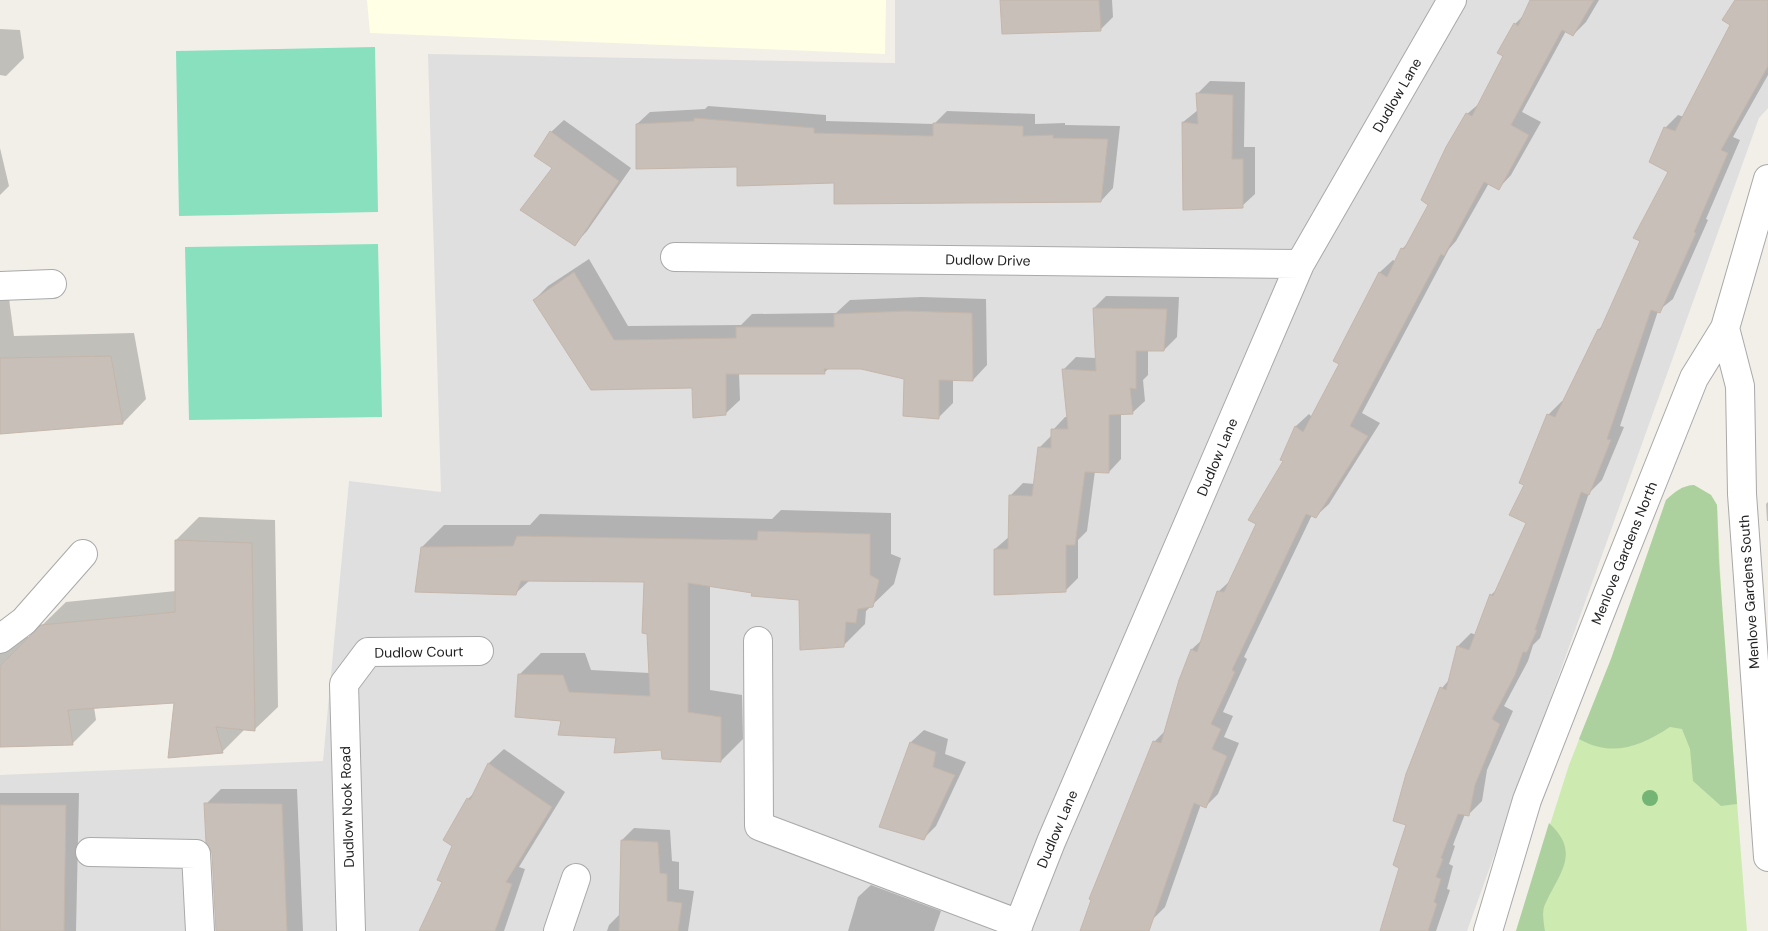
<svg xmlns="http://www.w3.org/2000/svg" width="1768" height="931" font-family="'DM Sans',sans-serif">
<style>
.residential{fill:#e0dfdf}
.education{fill:#ffffe5}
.grass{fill:#cdebb0}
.forest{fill:#add19e}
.pitch{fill:#88e0be}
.shadow{fill:#0003}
.building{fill:#c7bfb8;stroke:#c4b6ab}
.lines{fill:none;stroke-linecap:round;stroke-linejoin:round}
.minor-casing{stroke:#a9a9a9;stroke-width:30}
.minor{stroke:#fff;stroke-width:28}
.tree{fill:#74b475}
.labels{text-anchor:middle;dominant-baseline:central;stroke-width:5;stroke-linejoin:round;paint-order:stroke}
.street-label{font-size:14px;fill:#222;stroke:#fff}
</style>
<rect width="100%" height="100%" fill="#f2efe9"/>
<path class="residential" d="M895,0h873v108l-9,10 -292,813h-1467v-156l323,-14 26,-280 92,11 -13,-438 467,9z"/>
<path class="education" d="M367,0h519l-1,54 -515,-21z"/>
<path class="grass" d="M1694,485l17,10 6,10 5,105 25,321h-231l53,-166 42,-106 55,-159c9,-8 15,-14 28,-15z"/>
<path class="forest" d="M1694,485l17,10 6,10 2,58 18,241 -16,2 -28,-25 -3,-32 -8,-20 -12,-2c-29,19 -58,31 -91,12l32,-80 55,-159c9,-8 15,-14 28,-15z
M1549,823c34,31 8,52 -5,84 -2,7 0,17 1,24h-29z"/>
<path class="pitch" d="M375,47l3,165 -199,4 -3,-165z
M378,244l4,173 -193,3 -4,-173z"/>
<path class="shadow" d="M1002,0h110l1,17 -13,13z
M1532,0h67l-13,22 -13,13 -7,-4 -44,81 19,10 -30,53 -12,13 -10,-5 -33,58 -7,8 -87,164 18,10 -51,81 -13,12 -4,-1 -68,142 3,2 -24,53 10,4 -9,21 15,6 -21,51 -12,12 -5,-2 -36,103 -24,24h-60l73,-189 13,-13 13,-49 12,-31 11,-10 15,-47 14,-13 53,-118 -3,-2 14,-33 13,-12 3,3 29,-54 -7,-2 46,-89 13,-12 3,2 6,-13 8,-8 20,-37 37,-90 14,-12 23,-46 11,-32 10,-10z
M1737,0h31v75l-35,62 7,3 -34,79 2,1 -35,79 -15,12 -38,115 4,1 -22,53 -13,13 -49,145 -7,7 -5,16 -24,45 9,5 -26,59 -5,31 -14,14 -3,-1 -12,31 2,1 -6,18 4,2 -6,23 3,1 -14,41h-55l19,-64 8,-43 34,-136 7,-8 9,-34 13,-13 5,2 15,-40 7,-7 30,-66 -2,-38 22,-69 14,-14 2,1 35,-73 5,-4 66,-154 -5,-43 13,-13 6,2 48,-92z
M0,29l20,1 4,28 -18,18 -6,-1z
M1210,81l35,1 -1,65h11v47l-13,12 -59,-84 15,-12 -1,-16z
M708,106l118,9v6l108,3 13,-13 88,3v10l30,-1v2l55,1 -7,62 -12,13 -265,-19 -98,-17 -101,-41 13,-12 55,-3z
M564,120l67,48 -44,63 -12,13 -21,-76 -3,-36z
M0,148l9,38 -9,9z
M589,259l39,67 113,-1 11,-11 84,-1 14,-13 71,-3 65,2 1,66 -14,15 -20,-1v24l-14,14 -34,-39 -43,-11 -33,1 -5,5h-85l1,27 -15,14 -32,-27 -159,-87 14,-14z
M8,291l6,45 120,-3 12,66 -23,24 -123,9v-140z
M1106,296l73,1 -2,40 -13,13h-16v25l-5,5 2,21 -13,12 -11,1v45l-12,13 -14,-1 -8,60 -9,9v38l-13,13 -70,-42 15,-13v-40l13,-13 12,1 4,-36 13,-13 1,-5 12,-13h3l-5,-47 13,-13 20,1 -2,-50z
M1768,502v19h-1l-1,-17z
M781,510l110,3v41l10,4 -7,26 -28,27 -1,13 -22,22 -43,-47 -90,-14v105l32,5 1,44 -22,22 -58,-12 -101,-29 -43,-45 22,-22h44l6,17 59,3 -5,-92 -115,-1 -14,13 -94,-46 22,-22h86l10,-11 232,5z
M199,517l76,3 3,187 -24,23 -9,-1 -23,23 -47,-50 -81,5 2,13 -23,23 -73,3v-103l7,-7 23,1 36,-35 110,-11v-51z
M924,730l24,9 -3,15 21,8 -30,64 -13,13 -42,-13 30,-84z
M504,749l61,43 -46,75 6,2 -21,62h-84l23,-49 10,-37 -8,-5 23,-41 7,-7 14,-29z
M221,789h76l6,142h-86l-4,-78 -7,-49z
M0,793h79l-3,138h-76z
M634,828l36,2 2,31 7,1v27l15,2 -6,40h-81l2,-6 12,-12 1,-73z
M871,885l70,26 -7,20h-86l10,-34z"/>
<path class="building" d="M1000,0h99l2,31 -99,3z
M1530,0h64l-21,36 -11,-6 -51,95 18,10 -30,55 -15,-8 -40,74 -3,-2 -91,172 18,10 -52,82 -10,-4 -74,156 3,2 -24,52 10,5 -9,20 15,7 -21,52 -12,-5 -45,128h-69l11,-31 -2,-1 64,-158 8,2 18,-63 12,-31 6,3 20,-61 7,1 32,-68 -8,-4 35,-59 -3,-1 15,-34 8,6 36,-68 -6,-3 46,-89 8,5 14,-29 3,1 24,-44 -7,-5 25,-53 20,-34 6,3 31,-60 -6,-3 17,-30 4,3z
M1735,0h33v66l-47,84 7,3 -34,79 2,1 -36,80 -9,-3 -44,129 4,1 -22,55 -8,-3 -46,138h2l-10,22h-4l-8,23 -23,44 8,5 -25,61 -6,31 -11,-2 -17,44 2,1 -7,18 5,2 -7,23 3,2 -9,27h-48l19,-63 -6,-3 13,-40 -13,-4 13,-47 34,-87 6,3 11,-44 12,4 21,-56 3,2 33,-73 -17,-8 15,-30 -5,-2 28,-69 8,3 43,-88 2,1 40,-89 -7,-3 35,-66 -19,-10 15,-35 11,4 55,-106 -8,-5z
M1196,93l37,2 -1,64h11v49l-60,2 -1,-88 16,2z
M694,118l120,10v5l119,3v-13l90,3v10l30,-1v3l55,1 -7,63 -267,2v-21l-97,3v-19l-101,2v-45l58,-3z
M550,131l69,50 -44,65 -55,-36 32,-42 -18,-12z
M574,272l40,68 122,-2v-11h98v-13l72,-3 66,2 1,68 -34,-1v39l-36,-3 1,-37 -43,-10h-37l1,5h-99v41l-33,3 -1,-30 -101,2 -58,-90z
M1093,308l74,1 -3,42h-28v38l-6,-1 3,26 -24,1v58l-24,-1 -10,73h-9v47l-72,3v-46h14l1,-54 23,1 6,-49 13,1v-19h17l-6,-60 34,2z
M111,356l12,68 -123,10v-76z
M758,531l112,3v41l9,5 -6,27 -15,2 -2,14 -10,-1 -2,25 -44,3 -1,-50 -48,-4 1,-3 -64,-10v129l33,5v45l-59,-3 -1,-9 -47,3 2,-15 -58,-3 3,-14 -46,-4 3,-43 45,1 6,17 81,4 -3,-62 -5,-1 2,-51 -123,-1 -5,14 -101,-3 6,-45 92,-1 4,-10 240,4z
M175,540l77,3 3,188 -39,-4 7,26 -55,5 6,-55 -106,7 5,35 -73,2v-81l41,-41 134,-13z
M910,742l26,10 -3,15 22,8 -31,65 -45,-13z
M488,763l64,44 -46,75 6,2 -17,47h-76l23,-49 -5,-2 15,-34 -9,-6 24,-42 3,2z
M204,803l78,1 5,127h-71l-4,-78 -6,-10z
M0,805h66l-2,126h-64z
M621,840l37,2 2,31 7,1v27l15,2 -4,28h-59z"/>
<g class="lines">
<g class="minor-casing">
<path id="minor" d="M675,257l625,7
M0,286l52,-2
M1725,328l15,58 2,108 26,363
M0,639l24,-18 59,-67
M758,641l1,185 260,98
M90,852l106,2 4,77
M351,931l-7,-247 24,-32 111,-1
M558,931l18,-53
M1016,931l35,-89 249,-578 152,-264
M1488,931l39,-131 81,-207 86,-215 31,-50 43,-149"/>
</g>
<use href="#minor" class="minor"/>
</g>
<circle class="tree" cx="1650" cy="798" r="8"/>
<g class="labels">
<g class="street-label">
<text transform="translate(1397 95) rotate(-60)">Dudlow Lane</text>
<text transform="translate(988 260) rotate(1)">Dudlow Drive</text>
<text transform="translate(1217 457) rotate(-67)">Dudlow Lane</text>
<text transform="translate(1624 553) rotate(-68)">Menlove Gardens North</text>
<text transform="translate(1749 592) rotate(-94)">Menlove Gardens South</text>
<text transform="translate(419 652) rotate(-1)">Dudlow Court</text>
<text transform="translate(347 807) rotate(-92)">Dudlow Nook Road</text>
<text transform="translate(1057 829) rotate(-67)">Dudlow Lane</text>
</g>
</g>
</svg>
